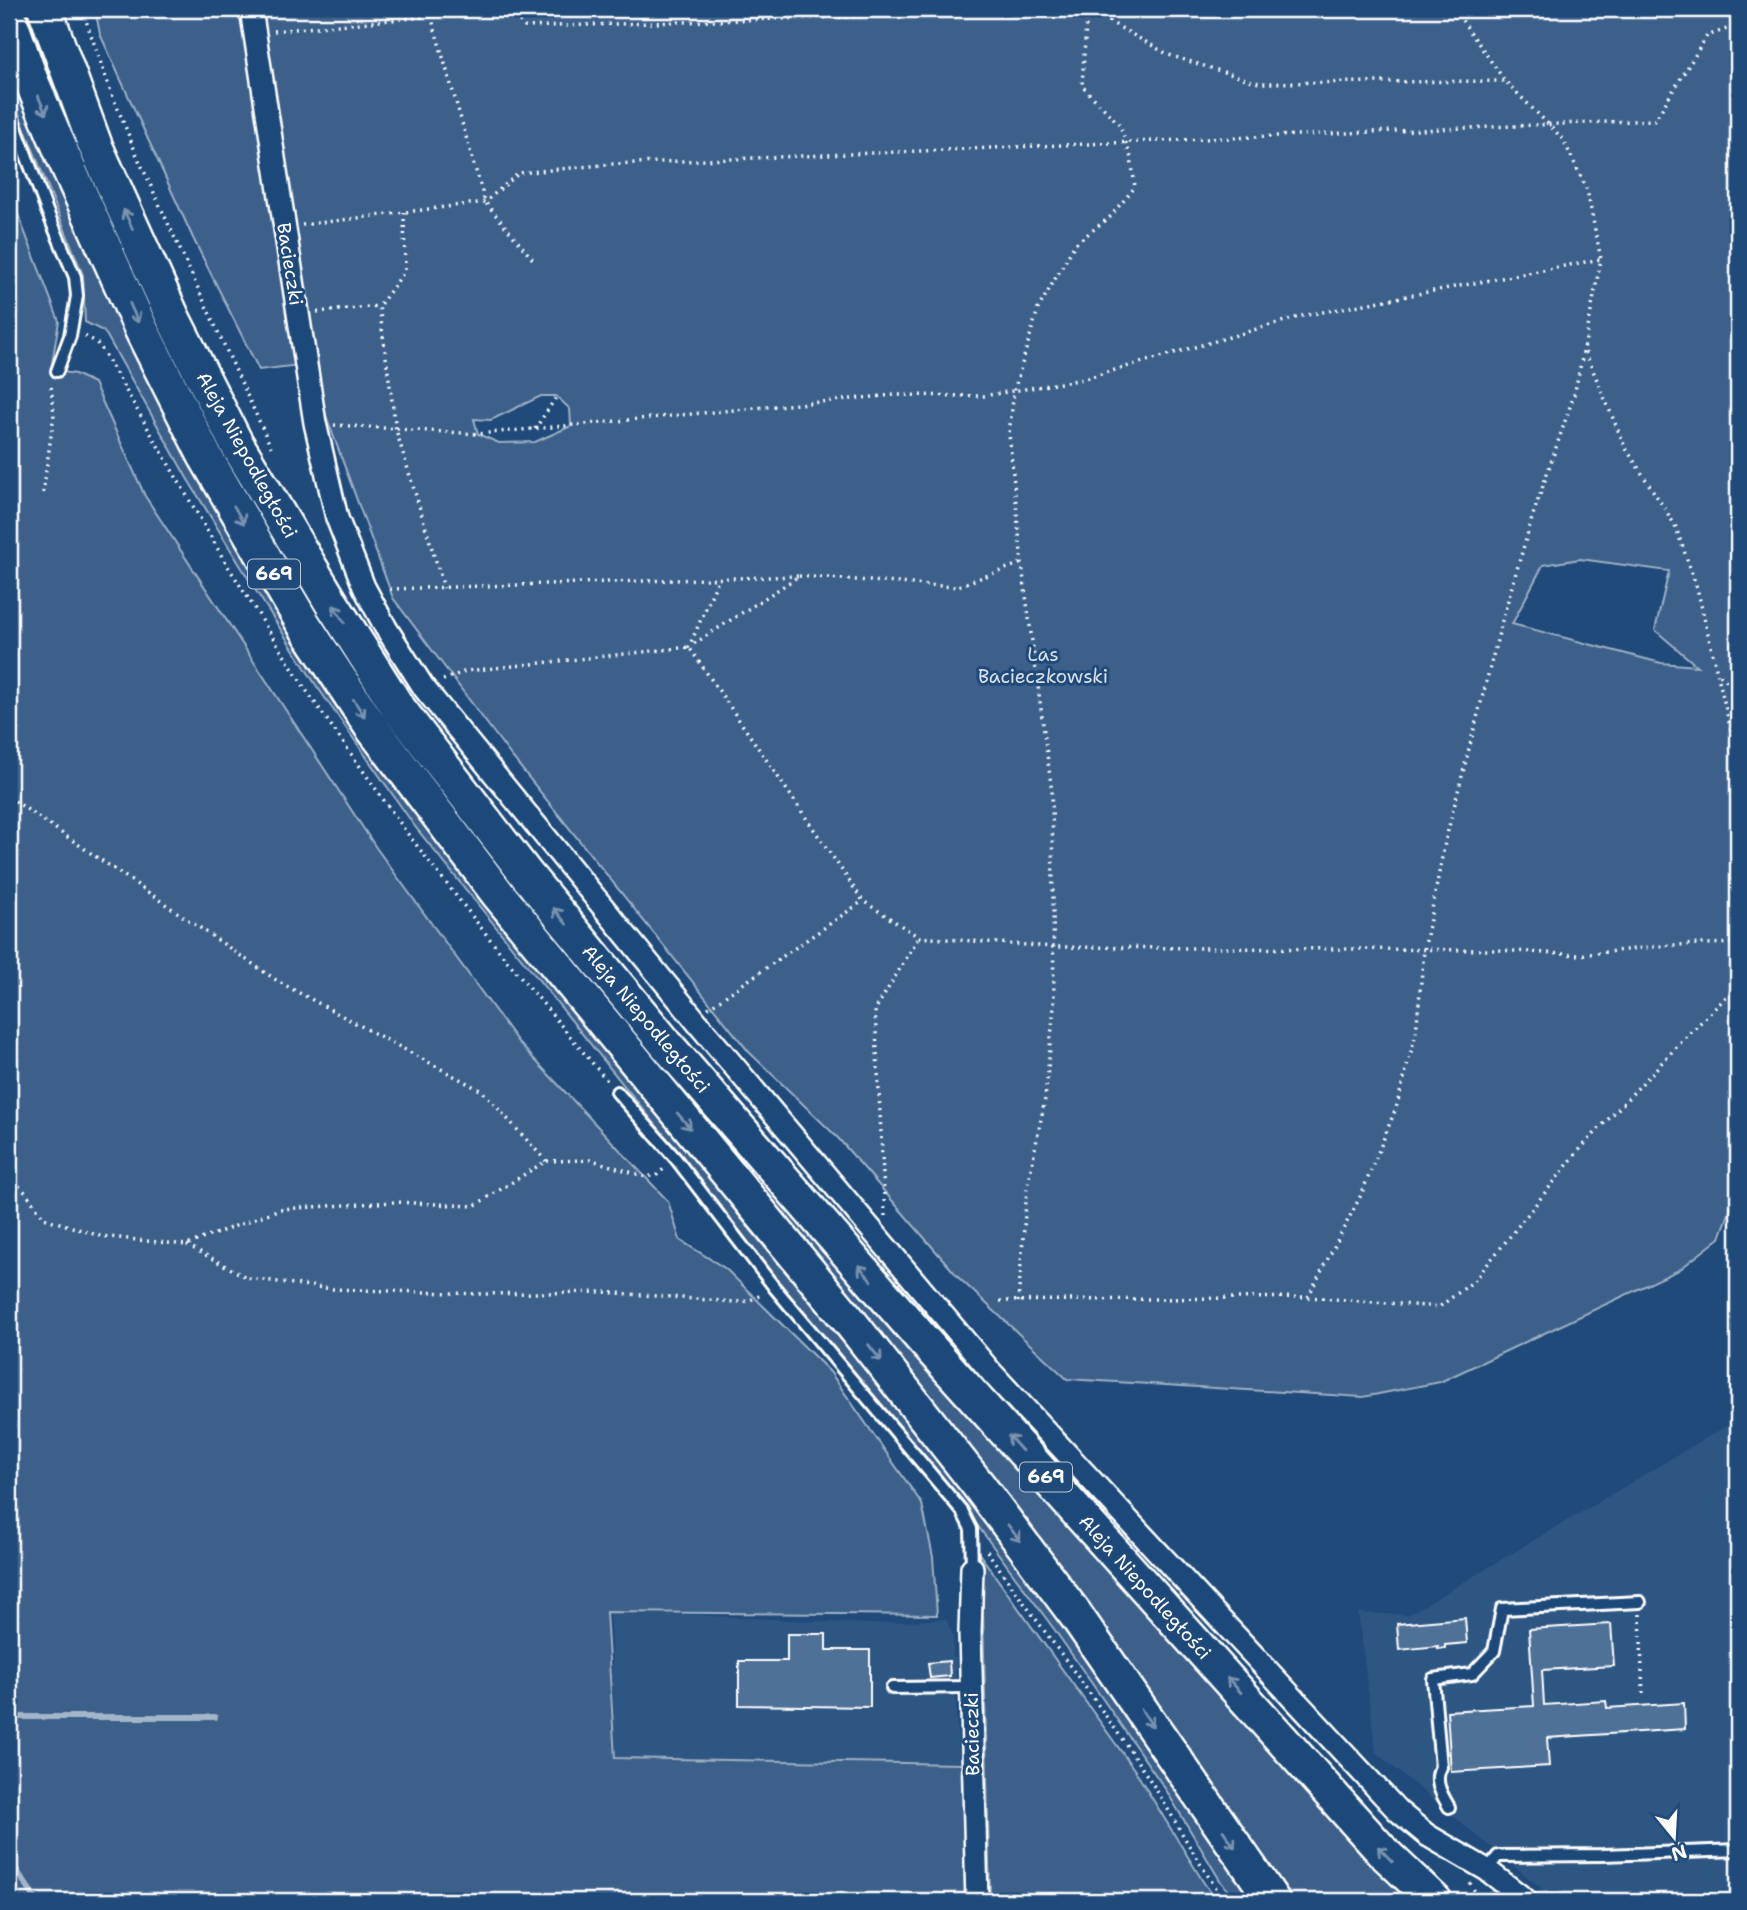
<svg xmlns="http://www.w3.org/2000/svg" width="1747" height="1910" font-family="'Shantell Sans',sans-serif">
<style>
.built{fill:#2e5683}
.green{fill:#3c618b;stroke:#9eb0c5;stroke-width:2;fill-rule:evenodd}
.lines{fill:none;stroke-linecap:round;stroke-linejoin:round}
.stream{stroke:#a3b5c8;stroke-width:6}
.building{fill:#507197;stroke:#fff;stroke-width:2}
.service-casing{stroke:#fff;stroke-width:16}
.minor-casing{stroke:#fff;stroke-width:26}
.primary-casing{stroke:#fff;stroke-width:38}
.path{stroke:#fff;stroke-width:3.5;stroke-dasharray:2 5;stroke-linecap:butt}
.service{stroke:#1f4a7a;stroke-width:10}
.minor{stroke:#1f4a7a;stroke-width:21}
.primary{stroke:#1f4a7a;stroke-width:33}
.oneway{stroke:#7992af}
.labels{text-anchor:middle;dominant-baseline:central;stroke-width:6;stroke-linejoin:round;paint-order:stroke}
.shield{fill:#1f4a7a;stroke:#bcc9d7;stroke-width:2}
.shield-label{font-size:18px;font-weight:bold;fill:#fff}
.street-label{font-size:19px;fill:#fff;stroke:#1f4a7a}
.park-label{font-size:19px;fill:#d8dfe8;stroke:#1f4a7a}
</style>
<rect width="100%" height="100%" fill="#1f4a7a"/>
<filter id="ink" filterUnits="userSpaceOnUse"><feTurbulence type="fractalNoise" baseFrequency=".0143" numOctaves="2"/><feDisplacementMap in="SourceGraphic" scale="14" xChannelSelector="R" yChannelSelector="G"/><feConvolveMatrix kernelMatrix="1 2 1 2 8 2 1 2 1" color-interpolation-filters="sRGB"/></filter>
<g filter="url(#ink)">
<path class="built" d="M1738,1419v470l-181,12 -181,-148 -18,-140 50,2z
M610,1611l261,13 75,-5 7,17v22h3v57l4,48 -345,-4z"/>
<path class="green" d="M27,9h6l320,652 1071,1240h-131l-93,-127 -754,-969c-84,-120 -166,-241 -237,-369 -17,-30 -31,-63 -46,-95 -52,-108 -98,-219 -136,-332z
M95,9h1643v1180l-18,49 -41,32 -239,112 -77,15 -296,-18 -107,-100 -122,-141 -89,-86 -240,-299 -116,-155 -86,-234 -48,6 -66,-132 -93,-204zM541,396h15l14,13 1,17 -36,16 -36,1 -21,-9 -4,-15 17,1zM1580,559l89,12 -14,59 42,36 -36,-3 -149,-39 31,-59z
M9,62l315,620 101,143 265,324 49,67 244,296 207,292 61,97h-15l-15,-19 -55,-92 -112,-161 -82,-111 -244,-298 -47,-64 -265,-328 -100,-143 -65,-102 -64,-105 -80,-142 -4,-5 -18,-9 -2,-47 -74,-186 2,-3z
M9,191l50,130 -8,49 24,4 19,9 51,113 232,353 141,193 150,159 12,39 46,29 104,103 92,132 11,53 4,58 -331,-3 9,146 348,6 2,137h-956z
M978,1552l158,220 68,111 13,18h-227l-8,-329 -4,-1z"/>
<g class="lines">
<path class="stream" d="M9,1717h206
M9,1859l28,42"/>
</g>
<path class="building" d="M1465,1618l2,25 -22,2v3l-7,1v-3l-39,4 -2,-26z
M1611,1624l3,42 -72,4 2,35 62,-4 1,7 77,-5 1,26 -138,9 2,28 -98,6 -4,-61 87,-5 -5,-77z
M787,1634h39v16h44v57l-131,-2v-44h48z
M949,1661l1,15 -20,2 -2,-15z"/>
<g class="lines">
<g class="service-casing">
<path id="service" d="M9,109l38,102 28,66 2,19 -7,40 -13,35
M617,1092l59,67 98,128 188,224 9,18 1,39
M892,1688l79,-1
M1449,1807c-7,-12 -16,-26 -8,-40l-8,-88 39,-5 22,-23 8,-42 138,-7
M1487,1870l11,-14 105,-1 135,-5"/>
</g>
<g class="minor-casing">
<path id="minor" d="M251,9l64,414 22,95 27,69 22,41 38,60 277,339 291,346 406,438 29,24 60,35 40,31
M972,1568l-2,64 7,269"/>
</g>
<g class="primary-casing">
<path id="primary" d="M45,9l50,136 79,175 61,121 96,161 66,104 129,168 140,170 257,296 460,512 52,49
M9,18l22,62 33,78 79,175 62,123 96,164 69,105 128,169 349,424 132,168 96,128 198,287"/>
</g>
<path class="path" d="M82,9l29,83 27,66 133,289
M429,9l56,193 50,60
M1454,9l51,72 58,58 24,51 14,69 -17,90 41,98 50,78 22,63 41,172
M274,31l235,-22 16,18 562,-18 82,46 90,28 246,-2
M404,212l1,59 -26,35 17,124 48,158
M302,225l183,-23 34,-29 93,-9 1043,-44 52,-84 31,-11
M317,312l62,-6
M85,336l11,6 7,9 123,212 80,127 101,143 93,119 109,131
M334,425l144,9 416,-39 89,1 101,-17 218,-63 299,-57
M535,429l22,-33
M43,493l11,-79 -3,-29
M799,576l156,11 67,-24
M390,589l409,-13 -110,71 29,-67
M1720,675l18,17
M443,680l23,-9 223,-24 174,254 56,36 134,10 446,3 80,5 93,-10 66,-2
M9,797l270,185 203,109 64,70
M708,1008l155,-107
M9,1176l17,17 18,25 56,18 86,9 94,-36 114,-7 80,4 72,-45 46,-1 54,17 11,-2 9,-8
M885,1216l-10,-206 44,-73
M187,1245l61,33 84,11 149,5 122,-2 132,10 13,-1 15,-7
M1308,1297l53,-102 35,-87 20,-75 8,-82 21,-109 58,-225 30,-102 41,-120 10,-46
M1000,1301l308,-4 131,10 35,-26 107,-133 105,-111 52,-52
M1018,1302l9,-113 18,-90 9,-92 -2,-215 -29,-219 -14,-139 5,-43 24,-82 37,-65 35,-27 25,-30 -4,-29 -11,-33 -38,-39 5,-77
M987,1551c52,74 108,147 159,223 28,42 49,87 80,127
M1640,1614l3,82
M1470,1883l10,18"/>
<use href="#service" class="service"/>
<use href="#minor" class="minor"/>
<use href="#primary" class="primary"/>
</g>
<defs><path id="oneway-shaft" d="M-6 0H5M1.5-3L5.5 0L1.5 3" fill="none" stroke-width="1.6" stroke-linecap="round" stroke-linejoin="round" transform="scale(1.75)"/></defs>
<g class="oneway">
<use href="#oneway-shaft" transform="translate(42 105) rotate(67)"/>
<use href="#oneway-shaft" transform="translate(128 219) rotate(-115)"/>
<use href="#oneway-shaft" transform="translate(134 313) rotate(66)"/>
<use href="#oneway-shaft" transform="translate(239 515) rotate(60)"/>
<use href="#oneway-shaft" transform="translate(339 614) rotate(-123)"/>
<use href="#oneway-shaft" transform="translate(359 708) rotate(57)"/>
<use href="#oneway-shaft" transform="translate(560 916) rotate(-129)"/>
<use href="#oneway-shaft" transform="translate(684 1121) rotate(50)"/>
<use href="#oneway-shaft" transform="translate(865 1273) rotate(-131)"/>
<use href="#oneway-shaft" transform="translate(875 1353) rotate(52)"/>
<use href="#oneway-shaft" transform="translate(1015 1443) rotate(-132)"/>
<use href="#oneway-shaft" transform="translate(1014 1533) rotate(53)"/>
<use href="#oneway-shaft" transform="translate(1234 1685) rotate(-132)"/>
<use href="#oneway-shaft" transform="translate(1147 1718) rotate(56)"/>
<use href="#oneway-shaft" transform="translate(1229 1839) rotate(55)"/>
<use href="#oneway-shaft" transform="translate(1385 1854) rotate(-134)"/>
</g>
</g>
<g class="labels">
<g class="shield">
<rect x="248" y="559.5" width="52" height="29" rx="5"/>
<rect x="1020" y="1462.5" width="52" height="29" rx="5"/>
</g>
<g class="shield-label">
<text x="274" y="574">669</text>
<text x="1046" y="1477">669</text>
</g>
<g class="street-label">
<text transform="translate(290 264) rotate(81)">Bacieczki</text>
<text transform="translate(247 455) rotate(61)">Aleja Niepodległości</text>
<text transform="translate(646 1019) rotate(50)">Aleja Niepodległości</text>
<text transform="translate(1145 1587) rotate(48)">Aleja Niepodległości</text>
<text transform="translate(972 1734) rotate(-91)">Bacieczki</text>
</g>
<g class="park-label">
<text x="1043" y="654">Las<tspan x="1043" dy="22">Bacieczkowski</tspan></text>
</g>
</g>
<rect width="1747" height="1910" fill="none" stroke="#1f4a7a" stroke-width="35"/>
<rect x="18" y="18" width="1712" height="1875" fill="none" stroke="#fff" stroke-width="2.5" filter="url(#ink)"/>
<g transform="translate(1674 1837) rotate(162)" stroke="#1f4a7a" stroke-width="5" paint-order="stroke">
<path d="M0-5L12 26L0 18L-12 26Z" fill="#ffffff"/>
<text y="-10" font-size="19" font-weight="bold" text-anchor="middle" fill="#ffffff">N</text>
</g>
</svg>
